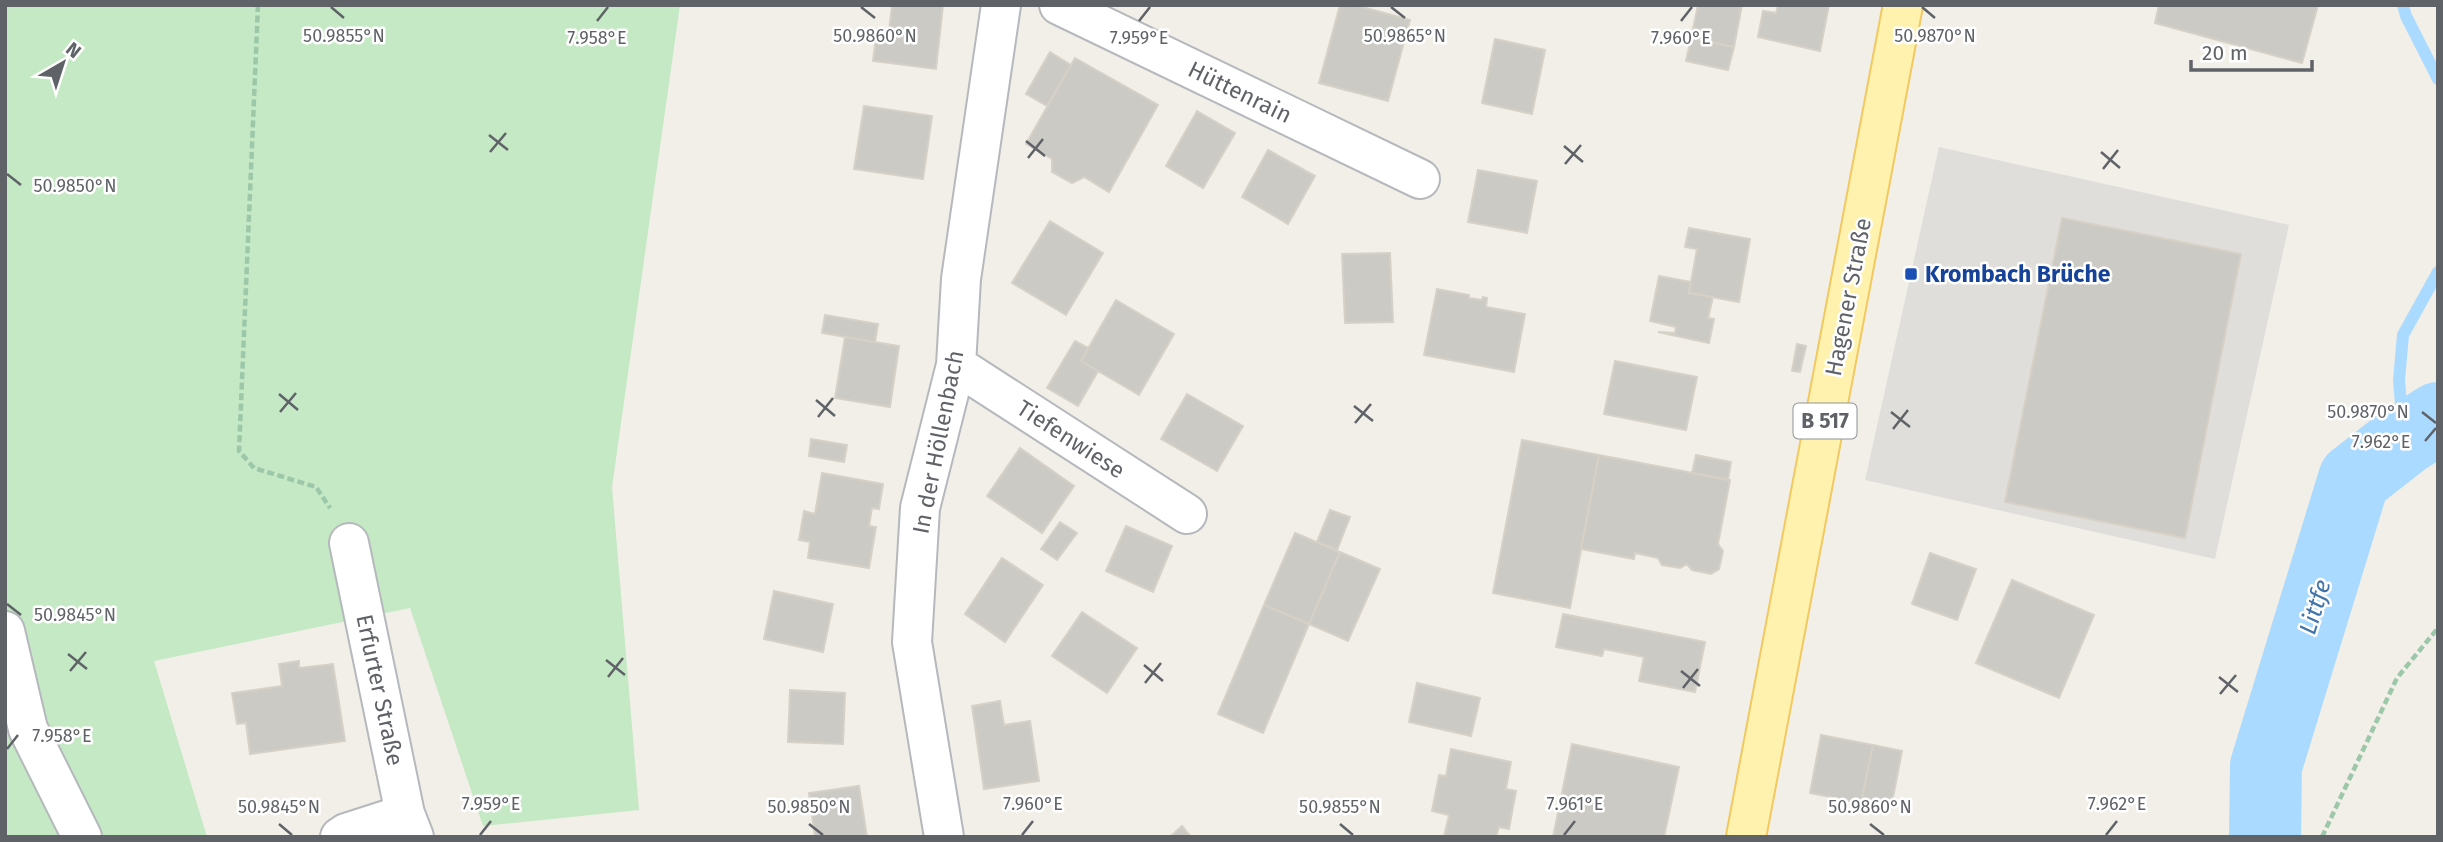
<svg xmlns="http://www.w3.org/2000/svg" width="2443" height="842" font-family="'Fira Sans',sans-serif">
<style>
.industrial{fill:#e0deda}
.green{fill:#c5e8c5}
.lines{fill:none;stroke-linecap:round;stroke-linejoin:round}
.stream{stroke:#aadaff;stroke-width:12}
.river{stroke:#aadaff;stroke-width:72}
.building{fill:#cccac5;stroke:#d6d1c6;stroke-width:2}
.minor-casing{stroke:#b5b8bc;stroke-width:42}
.major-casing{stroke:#f2c960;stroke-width:42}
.path{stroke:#9cc7a9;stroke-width:4.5;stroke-dasharray:7 3.5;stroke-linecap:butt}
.minor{stroke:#fff;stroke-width:38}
.major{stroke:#fff2af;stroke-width:38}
.ticks{fill:none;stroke:#5f6368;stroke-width:2.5}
.transit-dot{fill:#1a4fb4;stroke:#fff;stroke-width:2.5}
.labels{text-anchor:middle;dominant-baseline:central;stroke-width:5;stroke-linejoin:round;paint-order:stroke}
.shield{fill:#fff;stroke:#8f9295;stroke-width:2}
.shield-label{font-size:21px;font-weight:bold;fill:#5f6368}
.street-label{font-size:23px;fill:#5f6368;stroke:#fff}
.transit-label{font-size:23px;font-weight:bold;fill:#164399;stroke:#fff;text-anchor:start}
.water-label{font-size:24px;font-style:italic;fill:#4174aa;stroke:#fff}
.ticks-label{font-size:18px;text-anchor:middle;fill:#5f6368;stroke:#fff;stroke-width:5;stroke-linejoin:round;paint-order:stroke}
</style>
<rect width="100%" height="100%" fill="#f1efe8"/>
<path class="industrial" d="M1939,147l350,78 -74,334 -350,-79z"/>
<path class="green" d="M5,5h675l-68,482 27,323 -156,16 -73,-218 -256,53 53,176h-202z"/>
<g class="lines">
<path class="stream" d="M2403,5l3,11 32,63
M2404,440l-5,-60 4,-45 35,-63"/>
<path class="river" d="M2265,837l1,-71 88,-287 50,-39 34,-22"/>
</g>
<path class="building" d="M884,5h59l-7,64 -63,-8 4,-32 12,2 3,-25z
M1340,5h15l55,15 -22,81 -69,-18z
M1698,5h44l-8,42 -43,-9z
M1778,5h51l-9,46 -62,-14 5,-26 13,2z
M2159,5h159l-16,58 -147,-40z
M1691,38l43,9 -6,23 -42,-9z
M1495,39l50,11 -13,64 -50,-11z
M1050,52l21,13 -24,41 -21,-12z
M1075,58l83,47 -49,87 -25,-15 -12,6 -20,-11v-13l-26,-15z
M864,106l68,10 -9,63 -69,-10z
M1197,111l38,22 -32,55 -37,-22z
M1268,150l47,26 -27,48 -46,-27z
M1478,170l59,11 -10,52 -59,-11z
M2062,218l179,36 -56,284 -180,-36z
M1050,221l53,32 -37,62 -54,-32z
M1689,228l61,11 -11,63 -50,-9 8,-44 -12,-2z
M1390,253l3,69 -48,1 -3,-69z
M1659,276l32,6 -2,11 24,4 -5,21 6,1 -5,24 -51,-11 17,1 1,-6 -26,-6z
M1437,289l32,6v3l13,2 1,-3 4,1 -1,9 39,7 -11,58 -90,-17z
M1116,300l58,34 -35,61 -58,-34z
M825,315l53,9 -3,18 -53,-9z
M845,337l54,9 -9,61 -55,-9z
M1075,341l13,7 -7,13 17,10 -20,35 -31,-18z
M1797,344l9,2 -6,26 -8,-1z
M1615,361l82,16 -11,53 -82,-16z
M1187,394l56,32 -26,45 -56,-32z
M811,439l36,6 -3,17 -35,-6z
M1522,440l77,15 -29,153 -77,-15z
M1020,448l54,38 -32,47 -55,-37z
M1599,455l131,25 -12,64 5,7 -4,18 -8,5 -19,-4 -5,-6 -7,4 -18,-3 -4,-7 -23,-5 -1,6 -53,-10z
M1696,455l35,7 -3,18 -36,-7z
M822,473l61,11 -4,25 -7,-1 -3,18 7,1 -7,41 -61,-10 2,-16 -11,-2 5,-29 11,3z
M1330,510l20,7 -13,33 -20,-8z
M1060,522l17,11 -20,27 -16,-11z
M1126,526l46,20 -19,46 -47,-21z
M1295,533l45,19 -31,72 -45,-19z
M1340,552l40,17 -32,72 -39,-17z
M1930,553l46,16 -19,51 -45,-16z
M1002,558l41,27 -38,57 -40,-28z
M2012,580l82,35 -35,83 -83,-35z
M774,591l59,13 -10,48 -59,-13z
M1264,605l45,19 -46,109 -45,-19z
M1082,612l55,36 -30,45 -55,-37z
M1563,614l142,28 -10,50 -56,-11 5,-24 -40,-8 -2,7 -46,-9z
M299,661v7l34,-4 12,77 -95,13 -4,-31 -9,1 -5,-31 50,-7 -3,-22z
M1417,683l63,15 -9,38 -62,-14z
M790,690l55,3 -2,51 -55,-2z
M1000,701l4,24 26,-4 9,60 -55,8 -12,-83z
M1821,735l52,10 -12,58 -51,-10z
M1572,744l107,23 -15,70h-111z
M1873,745l29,6 -11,57 -30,-5z
M1451,749l60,13 -5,27 10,2 -7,38 -10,-2 -3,10h-52l5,-22 -17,-4 7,-36 7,1z
M859,786l8,51h-52l-6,-44z
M1182,826l9,11h-21z"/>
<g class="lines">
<g class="minor-casing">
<path id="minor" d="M1059,5l361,174
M956,365l231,149
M349,543l56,271 9,23
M5,631l23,98 54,108
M340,837l6,-4 59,-19
M944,837l-32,-195 8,-134 36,-143 5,-86 40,-274"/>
</g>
<g class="major-casing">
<path id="major" d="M1746,837l157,-832"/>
</g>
<path class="path" d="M258,5l-19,446 15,17 62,19 14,21
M2322,837l75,-159 41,-50"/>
<use href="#minor" class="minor"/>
<use href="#major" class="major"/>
</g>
<path class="ticks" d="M331,7l13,11M861,7l14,11M1391,7l14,11M1922,7l13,11M597,21l11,-14M1139,21l11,-14M1681,21l11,-14M489,135l19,15M1026,141l19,15M1564,146l19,16M490,152l16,-19M2101,152l19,16M1028,158l15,-19M1565,164l16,-19M2103,169l15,-19M7,174l14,11M279,394l19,16M816,400l19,16M1354,406l19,15M280,412l16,-19M1891,412l19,15M2422,412l14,11M818,417l15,-19M1355,423l16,-19M1893,429l15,-19M2425,441l11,-13M7,604l14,11M68,654l19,15M606,660l19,15M1144,665l19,16M70,671l16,-19M1681,671l19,15M608,677l15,-19M2219,677l19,15M1145,683l16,-20M1683,688l15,-19M2220,694l16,-19M7,749l11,-14M279,824l13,11M809,824l14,11M1340,824l13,11M1870,824l14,11M480,835l11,-14M1022,835l11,-14M1564,835l11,-14M2106,835l11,-14"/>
<rect class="transit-dot" x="1904" y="267" width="14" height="14" rx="3.5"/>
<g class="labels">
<rect class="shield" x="1793.5" y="403.5" width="63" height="35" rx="5"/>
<g class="shield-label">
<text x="1825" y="421">B 517</text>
</g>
<g class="street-label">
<text transform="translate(1240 92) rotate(26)">Hüttenrain</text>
<text transform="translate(1848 297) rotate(-79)">Hagener Straße</text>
<text transform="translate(1071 439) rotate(33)">Tiefenwiese</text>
<text transform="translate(938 442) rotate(-79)">In der Höllenbach</text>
<text transform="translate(380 690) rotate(78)">Erfurter Straße</text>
</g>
<g class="transit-label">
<text x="1925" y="274">Krombach Brüche</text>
</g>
<g class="water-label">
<text transform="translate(2315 607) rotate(-73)">Littfe</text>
</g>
</g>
<g class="ticks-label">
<text x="344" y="42">50.9855°N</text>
<text x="875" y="42">50.9860°N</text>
<text x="1935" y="42">50.9870°N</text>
<text x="1405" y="42">50.9865°N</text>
<text x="597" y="44">7.958°E</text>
<text x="1139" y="44">7.959°E</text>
<text x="1681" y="44">7.960°E</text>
<text x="75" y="192">50.9850°N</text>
<text x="2368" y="418">50.9870°N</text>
<text x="2381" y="448">7.962°E</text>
<text x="75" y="621">50.9845°N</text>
<text x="62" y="742">7.958°E</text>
<text x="491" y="810">7.959°E</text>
<text x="1033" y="810">7.960°E</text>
<text x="1575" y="810">7.961°E</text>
<text x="2117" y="810">7.962°E</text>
<text x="279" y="813">50.9845°N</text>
<text x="809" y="813">50.9850°N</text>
<text x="1340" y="813">50.9855°N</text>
<text x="1870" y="813">50.9860°N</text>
</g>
<rect width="2443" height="842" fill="none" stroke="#5f6368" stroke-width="14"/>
<g transform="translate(63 63) rotate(39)" stroke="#ffffff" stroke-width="5" paint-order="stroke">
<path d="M0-5L12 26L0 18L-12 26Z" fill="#5f6368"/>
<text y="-10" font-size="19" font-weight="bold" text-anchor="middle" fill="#5f6368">N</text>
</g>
<path d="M2191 60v10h121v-10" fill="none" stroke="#5f6368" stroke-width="3.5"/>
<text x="2202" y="60" font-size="21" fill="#5f6368" stroke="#ffffff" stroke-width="5" paint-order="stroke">20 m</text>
</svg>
